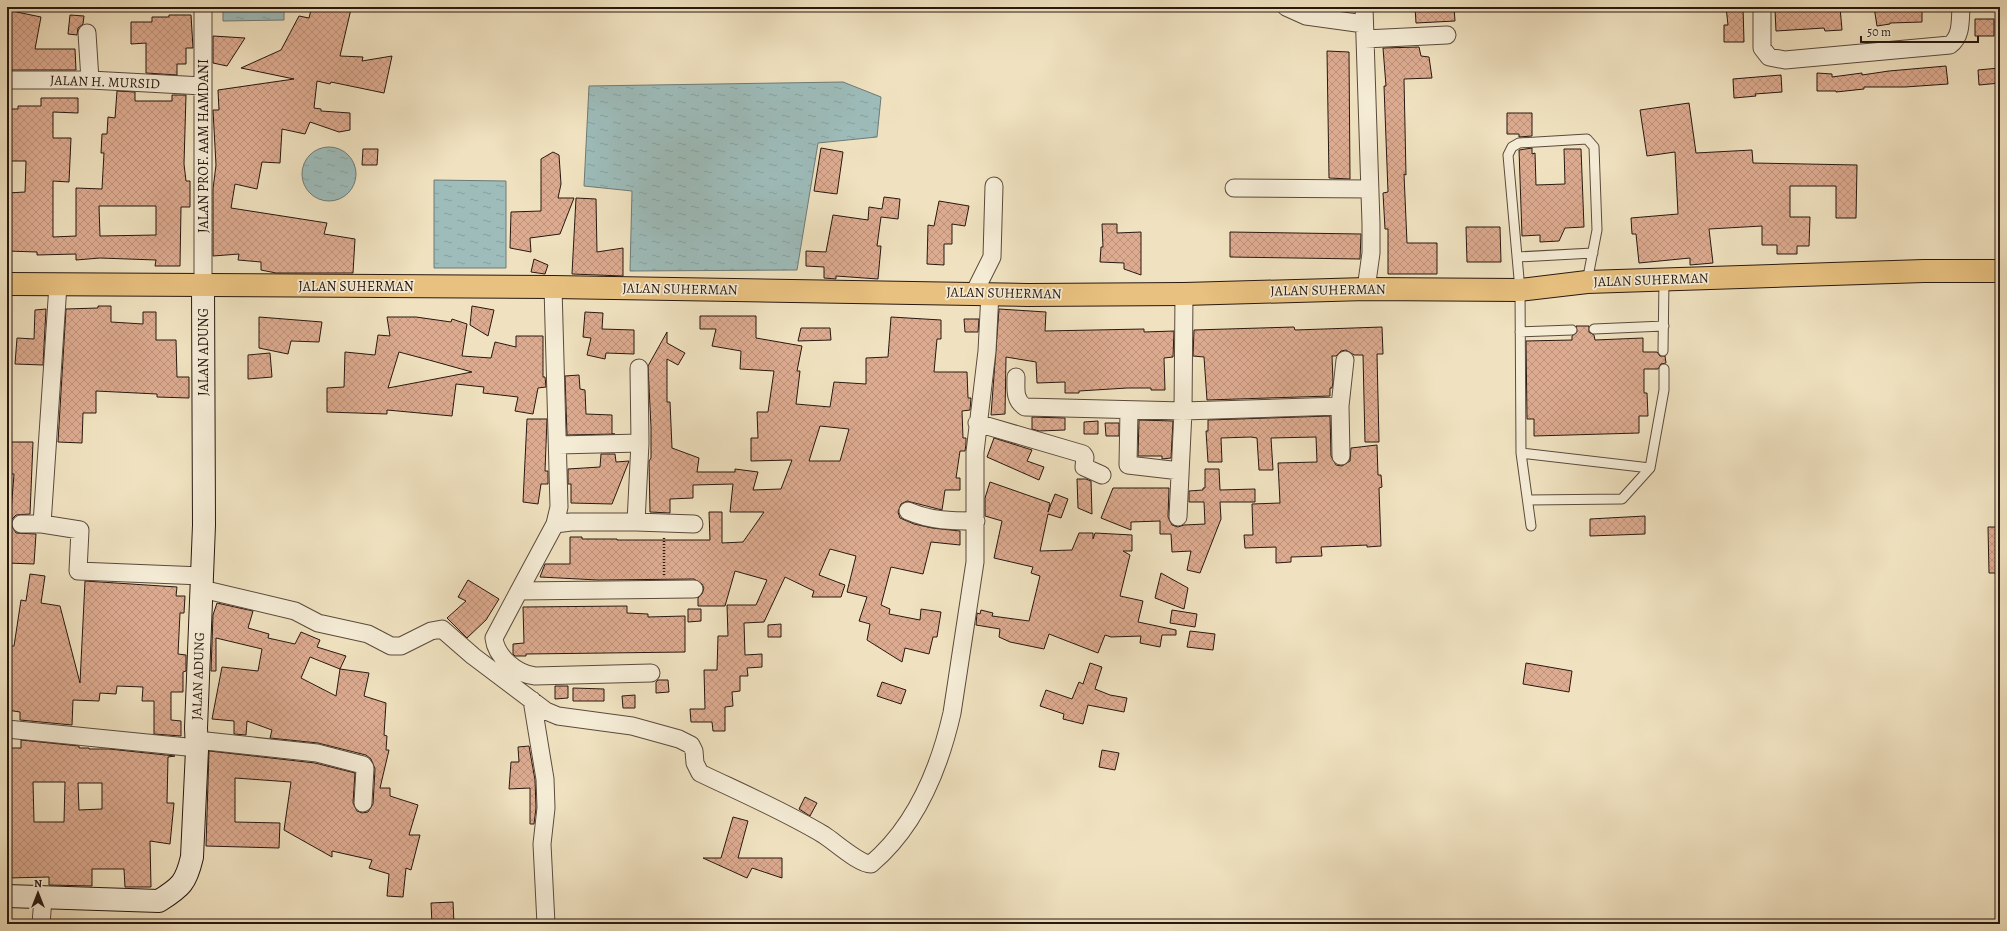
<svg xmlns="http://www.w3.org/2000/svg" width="2007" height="931" font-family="Alegreya,serif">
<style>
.water{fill:url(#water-ripples);stroke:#6e7a76}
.building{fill:url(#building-cross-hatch);stroke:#281810;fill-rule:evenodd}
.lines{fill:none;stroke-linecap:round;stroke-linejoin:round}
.lane-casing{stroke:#5a4a3c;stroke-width:11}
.street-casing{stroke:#5a4a3c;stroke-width:19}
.secondary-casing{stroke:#281810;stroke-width:24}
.primary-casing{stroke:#281810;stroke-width:24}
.path{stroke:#281810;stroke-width:2.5;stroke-dasharray:1 2;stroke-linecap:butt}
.lane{stroke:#f5ecd6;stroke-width:9}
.street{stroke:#f5ecd6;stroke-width:17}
.secondary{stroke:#f5ecd6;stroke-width:22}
.primary{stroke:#e8c180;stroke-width:22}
.labels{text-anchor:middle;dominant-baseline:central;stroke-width:3.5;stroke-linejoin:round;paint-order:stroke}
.street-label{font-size:14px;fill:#281810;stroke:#f5ecd6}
</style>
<defs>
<pattern id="water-ripples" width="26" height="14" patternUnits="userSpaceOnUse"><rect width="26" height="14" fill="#9dbcba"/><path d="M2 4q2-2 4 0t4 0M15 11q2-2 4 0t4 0" fill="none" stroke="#87a19f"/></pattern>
<pattern id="building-cross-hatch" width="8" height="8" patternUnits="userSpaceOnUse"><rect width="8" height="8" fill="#ddab90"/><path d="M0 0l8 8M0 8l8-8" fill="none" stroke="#be927b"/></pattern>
</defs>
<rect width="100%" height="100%" fill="#f0e2c0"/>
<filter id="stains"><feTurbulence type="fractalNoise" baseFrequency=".005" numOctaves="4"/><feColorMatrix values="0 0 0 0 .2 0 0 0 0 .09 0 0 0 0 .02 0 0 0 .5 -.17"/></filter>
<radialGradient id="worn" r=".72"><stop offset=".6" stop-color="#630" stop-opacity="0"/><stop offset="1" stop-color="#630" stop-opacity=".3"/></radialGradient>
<path class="water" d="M223,7h61v13l-61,1z
M843,82l38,15 -4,40 -59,6 -21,127 -167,1 2,-80 -48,-5 5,-100z
M302 174a27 27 0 1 1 54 0a27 27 0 1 1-54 0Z
M434,180l72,1v87h-72z"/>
<path class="building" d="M1415,7h39l1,14 -39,2z
M1726,7h17l1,35h-20v-17h4z
M1828,7h12l2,23 -17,1 -1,-3 -48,3 -1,-21z
M1874,7h48v15l-32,1v1l-13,2z
M319,8l32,1 -11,47 23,1 -1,4 30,-5 -8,37 -53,-11 -1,2 -13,-3 -3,27 7,1v2l29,2v17l-11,2 -29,-10 -5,12 -23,-5 -2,34 -18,-1 -5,27 -22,-5 -4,24 96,15 -3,11 31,5 -2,34h-77l-15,-3v-8l-23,-2 1,-6 -26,2v-67l3,-24 -3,-55h6l-1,-20 76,-11 -53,-11 40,-18 18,-34 10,2 2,-8z
M7,10l34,7 -6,32h40l1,21h-69z
M70,15l14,1 -1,8 -5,4 -1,7 -9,-1z
M169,15h22l2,33h-7v16h-9v11l-31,-2v-30l-15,1v-22h21v-5h17z
M1975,19h19v17h-19z
M213,36l32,2 -18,28 -14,-3z
M1419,47l2,9 8,1 3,21 -28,1 2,96 -2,-1 3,69h30v31h-49v-45h-3l-2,-36 5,-1 -4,-106h2l-3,-38z
M1327,51l22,1 1,127 -21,-1z
M1946,66l2,18 -43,3h-41v2l-28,3v-1h-19v-18l15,1v3l30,-4v2l27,-4z
M1999,68l1,15 -21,2 -1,-15z
M1781,75l1,17 -27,2 1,2 -22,2 -1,-19z
M117,91l18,1v9h37v-6h14l-2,69 2,17h4v26h-9l-1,59h-25l1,-6 -56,-2 -24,2v-6l-39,1v-3l-30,-1v-58l18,-1 1,-31h-19v-52h11v-3h23v-8h37v15l-25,-1v26h18l-2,44 -16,-1v56l23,-1v-48l26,1 2,-36h-3l1,-19h5l1,-17 7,1zM99,206h57v29l-56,1z
M1689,103l7,50 56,-3 1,13 104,2 -1,53h-20v-32h-46v31h20l-1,29h-12v8h-20v-9h-15v-19l-53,3 4,34 -23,2v-7l-51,5 -3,-29h-4l-1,-16 47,-4 -3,-62 -28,4 -7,-46z
M1507,113h25v23l-13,1v-3h-12z
M821,148l22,4 -6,42 -23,-3z
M1532,148v6l3,-1 1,32 29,-1 -1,-35h17l3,78 -19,1 -6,13 -19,1v-7l-18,1 -3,-86z
M363,149h15l-1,16h-15z
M553,152l6,3 2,29 -3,14h16l-14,36 -30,4 1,14 -21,-4 1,-36 30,-1v-52z
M884,197l16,2 -2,20 -17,-2 -4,29h4l-3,33 -42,-3v3l-12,-1v-11l-18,-1v-15l20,1 7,-37 35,5 1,-13 13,2z
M576,198l20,1 1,53 26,-4v28l-51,-2z
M939,201l30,5 -4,20 -13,-2v20h-8v21l-17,-1 1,-39 6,1z
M1102,224h15v9l24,-1v43l-17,-6v-6l-24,-1 1,-15h2z
M1466,227h34l1,35h-34z
M1230,232l131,2 -1,25 -130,-2z
M534,259l14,6 -3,9 -14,-2z
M98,306h13v16l32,2v-12h13v28h20l1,37h12v21l-32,-1v-3l-61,-3v22h-13l-1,30 -24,-1 8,-133 32,-1z
M472,306l22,4 -6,26 -18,-11z
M46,309l-3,56 -28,-1 2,-26 17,1 1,-29z
M999,309l47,3 -1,19 99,-2v3l30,-1 -1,26 -9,1 1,32h-14v-2h-24l-48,3v2h-14v-11l-28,1 -1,-21 -30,-5 -1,57 -14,1z
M585,312l18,1 -1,16 32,1v24l-28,-1 -1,6 -18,-4 4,-17 -8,-1z
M700,316h56v22l46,8 -5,25h3l-4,33 34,3 4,-25 32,2v-26l22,-1 3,-40 50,3v19h-4l-3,33h33l1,26h3l-1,12 -8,1 1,27h3v6l-1,7h-5l-4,27h4v12h-15l-3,20 -35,-9 -6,3 -3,8 2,6 14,6 18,4 28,3v14l-29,-3 -8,32 -32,-7 -10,38 9,4 -1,5 31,6 1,-11 20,3 -4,25h-4l-4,17 -24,-6 -3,14 -35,-22 3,-16 -11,-3 8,-24 -20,-5 9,-36 -26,-7 -11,26 26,10 -4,12h-29l2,-6 -29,-14 -21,45 -20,1 1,32 17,-1v13l-15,1 1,8h-8v15l-8,1 1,14 -8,1v24h-12l-1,-9h-21l-1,-13h15l-1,-39h13l1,-34h10l-1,-31h29l11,-25 -32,-9 -10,35h-27v-8l4,-4 2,-6 -2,-4 -8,-5 -96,1 -58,-3 5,-13h25v-27h12v2h35v1h93l-1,-28h13v31l21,-1 21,-30h-34l3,-28 -40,1v13l-23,1v14l-20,-1 -1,-51 2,-3v-31l-3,-61 19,-34v11l18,10 -7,12 -11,-6v43h3l2,46 27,10 -2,14h38v-3l23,3 -5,18 28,-1 11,-29 -41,1v-23h7l-1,-26h11l6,-41 -34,-2 1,-18 -29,-5 4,-17h-16zM820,426l29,3 -9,32h-31z
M259,317l63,5 -3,20 -28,-1 -3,13 -29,-6z
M387,317h29l35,5 1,-3 15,5 -5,32 29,2 4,-16 21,5v-11h27v41h2l1,10 -8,1 -5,26 -18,-3 3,-14 -35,-4 1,-6 -28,-3 -4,32 -65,-6v4l-60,-2v-24l17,-1 1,-35 30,3 3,-20 12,1zM399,352l30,8 43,12 -84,16z
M964,319h15l-1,13h-13z
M1576,326h13v6l5,3 1,5 48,-2v14h14l3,4h5l1,7 -5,1 -3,5h-14v24h3l1,23h-9v17l-105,3v-17h-7l-1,-78 46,-1v-4l5,-4z
M1294,327l1,3 87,-3 1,27h-6l2,88h-14l-2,-87h-9l-8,-5 -5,1 -5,5h-4l1,26 -1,6h-2v8l-123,4 -3,-43 -11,-1 1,-26z
M801,328h29l1,12 -33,1z
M270,353l2,24 -24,2v-24z
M579,375l1,14 5,1 1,24 26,1v19h3l-48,1 -2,-59z
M1330,416l1,40 5,9 6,1 8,-5 1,-13 26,-3 1,30h3l1,12 -3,1 2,58 -14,1v-2l-46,2 1,9 -31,1v5l-15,1v-16l-31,1 -1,-13h9l-1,-31 28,-1 -2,-40 39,-1 -1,-25 -45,1 2,32h-14l-2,-32 -6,-1 -30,1 1,24h-14l-2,-31h2v-11z
M1032,417l33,1v12l-26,1 -7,-2z
M527,419h20l-2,52h3v13h-7l-3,20 -15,-2z
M1139,420l34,1 -2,37 -9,1v-3h-24z
M1098,421v13h-14v-12z
M1105,423h14v13h-13z
M994,438l38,12 -5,11 17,6 -5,13 -52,-23z
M7,442h26l-3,72 -14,1 -4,4 -1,5 5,9 20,1 -2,30 -27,-1 7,-89h-7z
M601,454h14l1,8 13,-1 -17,43 -41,-1v-19h-3v-15l32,-2z
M1205,469h14l1,21 35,-1v13h-35l1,17 -21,54 -13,-3 4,-19 -19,1 -1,-18h-11v-13l-29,1v8l-30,-12 12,-30h56l-1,29 4,8 6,2 6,-2 21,-1 -1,-22h-15v-11l14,-1v-2h2z
M1077,479h9l5,2 1,33 -14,-6z
M990,482l60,21 -2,9 7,-18 13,5 -7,19 -13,-4 -8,37 32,-1 7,-17h14v6l2,-6 37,2v16h-9l7,4 -10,41 23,5 -5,21 38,8v5h-14l-2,12 -20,-4 1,-7 -30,1 -6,-2 -7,18 -49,-19 -5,15 -34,-7 -11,-5 1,-8 -24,-4 1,-12 3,1 1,-4 12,3 -1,3 37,5 11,-45 -9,-3 2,-6 -39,-9 8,-37 -17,-5v-18z
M1645,516v18l-55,2v-17z
M1988,527h12v46h-11z
M1161,573l27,15 -4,21 -29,-11z
M30,574l15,2 -4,27 19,3 20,77 5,-102 92,6 -1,9h9l-1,17h-4l-2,41 8,1v16l-3,1v20h-12v28l10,1v15l-27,-2v-33h-12l1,-14 -26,-1 -1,8 -16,-1 -1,8 -26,-1 -1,25 -52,-5v-8l-13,-2 1,-64h6l7,-46 5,1z
M468,580l31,19 -13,21 -19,18 -20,-20 19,-17 -8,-4z
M217,603l36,8 -5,17 21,6 -1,4 27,6 6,-12 19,8 -3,7 29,9 -6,13 29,4 -5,23 22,7 -2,32 3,1 -1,14h3l-9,38h10v8l28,9 -9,30h11l-9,35 -5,-2 -3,29 -16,-1 2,-22 -20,-6 3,-8 -40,-9v6l-48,-27 7,-48 -56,-4v44l45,1 -1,25 -73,-2 3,-95 106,12 40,10 -2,30 4,8 5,2 6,-1 5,-8 2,-35 -4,-10 -5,-4 -48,-12 -48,-5 2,-8 -25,-9 -1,14 -12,-1v-13l-22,-2 10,-52 36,4 4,-22 -46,-11v33h-5l2,-56zM310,657l30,12 -4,27 -35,-18z
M627,606v7l21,1v3l37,-1v36l-159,2v2h-11l-2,-2v-10l11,-1 -1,-36z
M688,609h13v12l-13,1z
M1172,610l25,4 -2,13 -25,-4z
M781,624v13h-13v-12z
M1190,631l25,3 -2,16 -26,-3z
M1090,663l12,4 -7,22 15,6 17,3 -3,14 -36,-7 -5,19 -20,-5 1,-5 -24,-8 6,-16 26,9 7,-17 4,2z
M1526,663l46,8 -3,21 -46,-8z
M658,680h10l1,12 -13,1v-11z
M882,682l24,8 -5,14 -24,-8z
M555,686h13v12l-13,1z
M573,688l31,1v12h-31z
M635,695v13h-12l-1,-12z
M21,740l58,6v2h10v1h20l66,7 -7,1 -1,46h7l-4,41 -20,-3 1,46h-26l-1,-18h-32v17l-43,-1v-8l-42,1v-130h14zM33,782h32l-1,40h-30zM78,783h24v26l-23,1z
M529,746l6,34 1,28 -2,16h-4v-36l-21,1 2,-27h8l-1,-15z
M1102,750l17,3 -4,17 -16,-3z
M805,797l12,6 -7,13 -11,-7z
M733,817l15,4 -10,37h44v20l-30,-10 -5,10 -44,-20h18z
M453,902l1,22h-22l-1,-21z"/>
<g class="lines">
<g class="lane-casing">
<path id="lane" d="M1517,257l76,-4
M1594,329l70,-3
M1520,332l52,-2
M1663,351l1,-71
M1521,453l129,15
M1528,500l94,-1 28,-31 14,-78v-21
M1531,526l-10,-73 -1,-163 -12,-135 4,-8 7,-4 68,-4 7,8 3,83 -10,52"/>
</g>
<g class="street-casing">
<path id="street" d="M1286,7l20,9 58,8
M1364,7l7,217v29l-5,36
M1762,7v41l7,9 16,3 165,-15c12,-9 10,-25 11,-38
M87,33l3,47
M1365,39l82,-4
M7,80h83l113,6
M1234,188l136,1
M58,285l-16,239 38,6 -2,41 124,5
M203,285v-278
M553,287l6,220 -4,17 16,-2h65l4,-79 -1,-75
M974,293l18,-36 2,-71
M1016,377c0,12 -2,23 9,30l158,4 157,-5
M1129,410l-1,55 52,6
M977,423l106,31 2,3 -1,10 18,8
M558,445l82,-2
M1341,456l-1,-50 5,-46
M908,511c23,10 44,10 68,10
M1178,517l5,-106 1,-117
M636,522l58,2
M21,524h21
M555,524l-36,67 175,-2
M202,589l93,22 23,12 50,11 23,12h10l30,-15 11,-2 31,27 73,55 12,5 74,10 47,13 12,6 3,6 1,12 5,10c42,20 84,38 124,62 11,7 35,29 47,29 45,-38 68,-94 81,-151l23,-151v-110l12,-101 3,-58
M519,591l-25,47c2,19 23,36 41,38l116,-3
M532,700l13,79 1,29 -4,36 4,80
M7,729l190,19
M197,740l120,13 46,12 2,3 -2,35
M41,924l2,-26"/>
</g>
<g class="secondary-casing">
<path id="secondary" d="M7,896l152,5c22,-14 27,-18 33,-44l5,-107 -1,-22 8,-203 -1,-240"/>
</g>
<g class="primary-casing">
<path id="primary" d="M7,284l546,3 475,8 156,-1 182,-5 154,1 67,-8 337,-11h76"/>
</g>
<path class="path" d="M664,575v-37"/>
<use href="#lane" class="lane"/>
<use href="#street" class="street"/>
<use href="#secondary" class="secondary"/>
<use href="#primary" class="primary"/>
</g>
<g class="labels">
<g class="street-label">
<text transform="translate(105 82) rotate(2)">JALAN H. MURSID</text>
<text transform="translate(203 146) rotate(-90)">JALAN PROF. AAM HAMDANI</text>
<text transform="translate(1651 280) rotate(-2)">JALAN SUHERMAN</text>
<text x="356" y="286">JALAN SUHERMAN</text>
<text transform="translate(680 289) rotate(1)">JALAN SUHERMAN</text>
<text transform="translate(1328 290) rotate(-1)">JALAN SUHERMAN</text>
<text transform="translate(1004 293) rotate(1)">JALAN SUHERMAN</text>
<text transform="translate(203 352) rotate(-90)">JALAN ADUNG</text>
<text transform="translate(198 676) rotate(-88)">JALAN ADUNG</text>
</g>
</g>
<rect width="2007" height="931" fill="none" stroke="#f0e2c0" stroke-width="24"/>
<rect x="8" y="8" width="1991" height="915" fill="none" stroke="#281810" stroke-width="2"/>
<rect x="12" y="12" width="1983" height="907" fill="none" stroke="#281810"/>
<g transform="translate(38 893)" stroke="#f5ecd6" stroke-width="3" paint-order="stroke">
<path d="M0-3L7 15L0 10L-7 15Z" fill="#281810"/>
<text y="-6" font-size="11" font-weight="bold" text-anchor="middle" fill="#281810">N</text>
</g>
<path d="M1861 36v6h117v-6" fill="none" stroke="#281810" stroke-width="2"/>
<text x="1867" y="36" font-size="12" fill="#281810" stroke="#f5ecd6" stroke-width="3" paint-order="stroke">50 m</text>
<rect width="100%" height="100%" filter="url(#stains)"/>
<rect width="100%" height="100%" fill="url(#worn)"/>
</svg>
